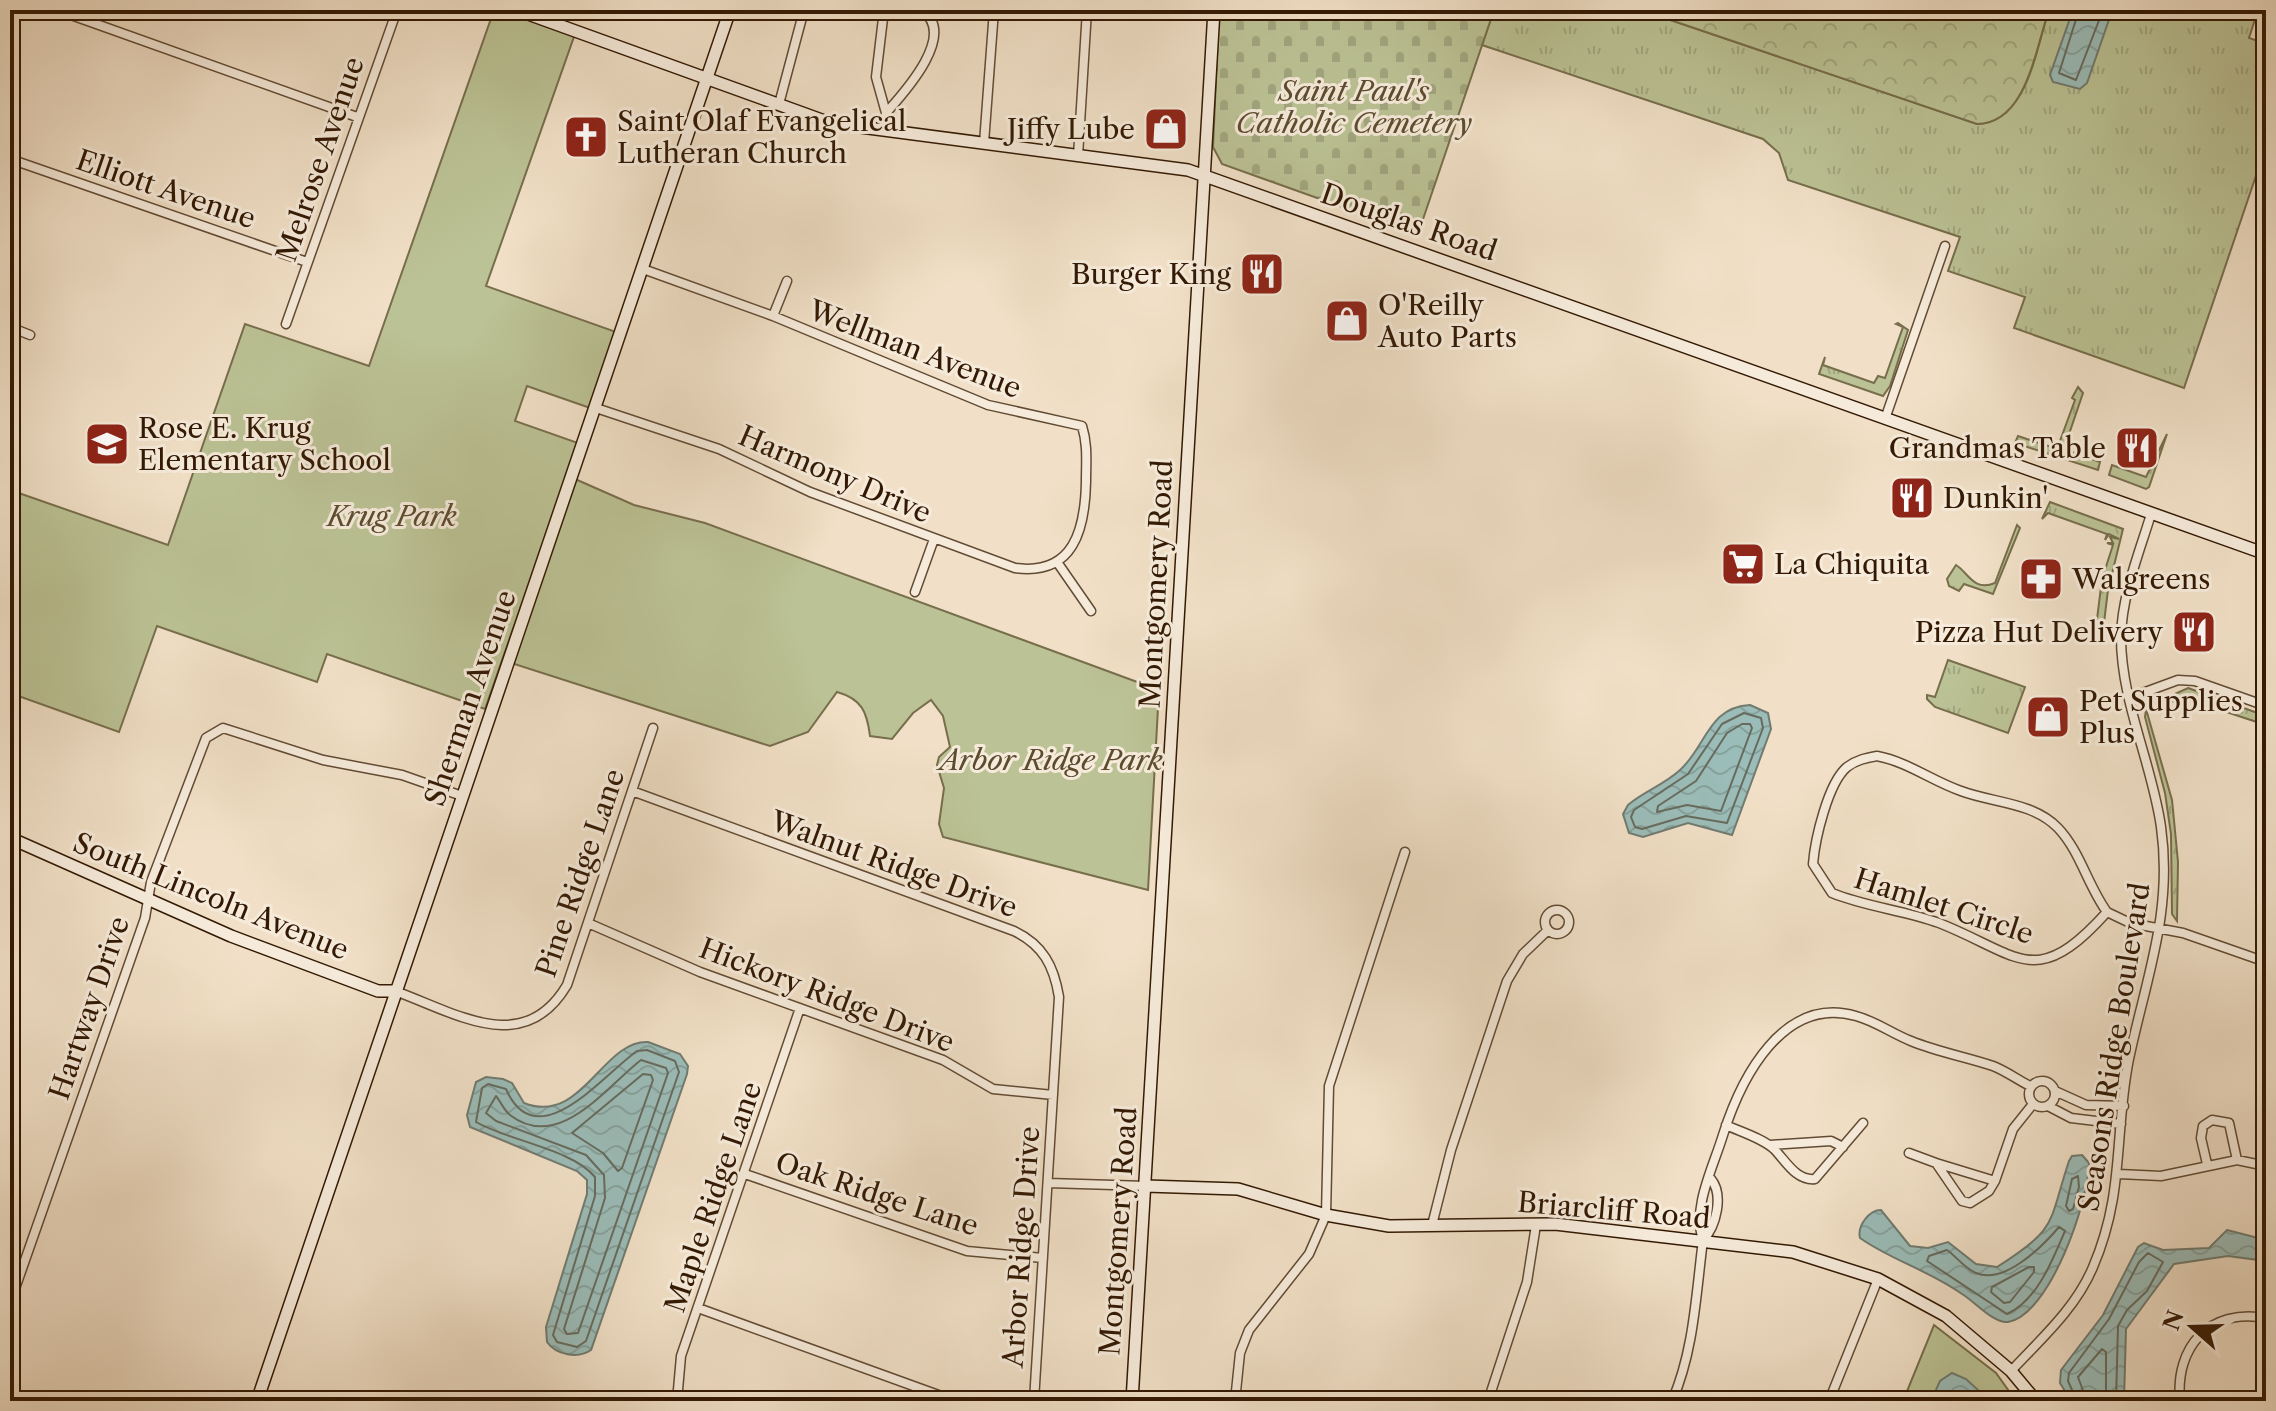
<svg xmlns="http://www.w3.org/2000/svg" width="2276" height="1411" font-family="'Libre Caslon Text',serif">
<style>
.grass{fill:url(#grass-tufts);stroke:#776e4c;stroke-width:2}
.forest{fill:url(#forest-crowns);stroke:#776e4c;stroke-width:2}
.cemetery{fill:url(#cemetery-stones);stroke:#776e4c;stroke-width:2}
.green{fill:#bbc295;stroke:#776e4c;stroke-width:2}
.water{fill:url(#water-waves);stroke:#717b70;stroke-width:2}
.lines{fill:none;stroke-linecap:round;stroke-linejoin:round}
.shore{stroke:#676b5e;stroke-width:2}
.street-casing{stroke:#624b34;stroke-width:11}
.secondary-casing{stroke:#331903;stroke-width:14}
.street{stroke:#f6ebdb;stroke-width:8}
.secondary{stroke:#f6ebdb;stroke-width:11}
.labels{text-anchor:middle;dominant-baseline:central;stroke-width:6;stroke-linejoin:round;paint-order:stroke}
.park-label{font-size:28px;font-style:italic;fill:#5c4c2f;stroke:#f6ebdb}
.poi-label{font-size:28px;fill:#331903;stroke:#f6ebdb;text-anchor:start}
.street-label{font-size:28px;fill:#331903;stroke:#f6ebdb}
</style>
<defs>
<pattern id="grass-tufts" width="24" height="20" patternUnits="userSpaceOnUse" patternTransform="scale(2)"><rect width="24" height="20" fill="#bbc295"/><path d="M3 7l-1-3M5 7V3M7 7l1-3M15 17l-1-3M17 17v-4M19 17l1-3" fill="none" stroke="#a1a67f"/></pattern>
<pattern id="forest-crowns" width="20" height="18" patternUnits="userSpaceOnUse" patternTransform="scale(2)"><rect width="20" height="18" fill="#bbc295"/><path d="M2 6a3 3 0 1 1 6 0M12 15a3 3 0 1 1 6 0" fill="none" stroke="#a1a67f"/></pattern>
<pattern id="cemetery-stones" width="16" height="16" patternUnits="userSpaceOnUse" patternTransform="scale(2)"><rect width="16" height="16" fill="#bbc295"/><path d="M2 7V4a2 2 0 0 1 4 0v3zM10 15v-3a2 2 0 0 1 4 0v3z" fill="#a1a67f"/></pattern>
<pattern id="water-waves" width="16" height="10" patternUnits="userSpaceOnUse" patternTransform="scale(2)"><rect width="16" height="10" fill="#9bbdb9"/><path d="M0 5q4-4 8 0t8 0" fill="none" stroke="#86a29d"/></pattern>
</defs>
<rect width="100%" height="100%" fill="#f1e0c7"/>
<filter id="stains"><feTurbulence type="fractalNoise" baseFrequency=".0025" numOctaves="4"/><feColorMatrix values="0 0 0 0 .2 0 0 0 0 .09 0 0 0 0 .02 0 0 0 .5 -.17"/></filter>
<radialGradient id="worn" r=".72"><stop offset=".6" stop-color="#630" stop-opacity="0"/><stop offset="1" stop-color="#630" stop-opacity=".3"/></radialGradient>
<path class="grass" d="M1494,10h147l336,114c50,-1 59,-76 72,-114h209l-9,28 17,6v114h-4l-78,230 -170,-60 11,-31 -77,-26 12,-34 -172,-57 -9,-27 -16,-14 -281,-94z
M1898,323l10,7 -18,56 -7,10 -64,-22 6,-17 -2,8 51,18 4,-7 7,2 18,-51 -7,-3z
M2078,387l5,6 -19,56 36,13 -2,8 -83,-27 3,-7 39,13 18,-49 -3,-2z
M2167,434l-18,53 -3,2 -37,-14 3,-10 34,12z
M2050,502l73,27 -15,61 -5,41 -14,5 -1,-6 8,-3 6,-48 11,-34 -6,-2h6l-3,-6 9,2 -10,-5 -4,6 2,-6 -59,-21 -6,6z
M2017,525l3,3 -27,66 -29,-10 -5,7 -10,-5 -2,-7 9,-14c12,7 17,27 39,18z
M1948,660l77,27 -17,46 -73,-26 -8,-8v-4l8,2z
M2188,688l78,28v9l-79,-26 -39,7z
M2146,709l26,91 6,62 -1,59 -5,-7 -1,-80 -6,-41 -20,-76z"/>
<path class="forest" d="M1641,10h408c-14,39 -22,113 -72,114z"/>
<path class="cemetery" d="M1219,10h275l-76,224 -196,-70 -9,-17z"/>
<path class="green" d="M494,10h21l61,21 -90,255 133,47 -26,76 -66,-23 -12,35 63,22 -93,266 -158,-55 -10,28 -160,-56 -38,106 -109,-39v-203l158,55 77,-221 124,42z
M575,479l59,26 71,18 454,167 -11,200 -205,-53 -4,-13 5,-36 -7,-23 2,-8 11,-10 -7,-31 -12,-16 -18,13 -21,26 -22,-3c-3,-24 -8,-37 -33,-44l-29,40 -38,14 -262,-84z
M1934,1325l62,48 20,28h-113z"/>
<path class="water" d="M2073,10h37l1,4 -24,69 -7,6 -27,-7 -3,-7z
M1750,705l18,8 3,16 -39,106 -44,-12 -45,14 -14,-4 -6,-19 5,-9c16,-14 36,-20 52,-35 26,-23 28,-63 70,-65z
M648,1042l32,12 8,12 -1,8 -96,276c-13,9 -35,5 -44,-8l-1,-15 41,-133v-14l-10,-9 -107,-44 -3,-12 9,-33 10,-5 17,2 9,4 12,20c58,23 78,-63 124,-61z
M2082,1155l7,8c0,37 -39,152 -81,159 -14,2 -34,-21 -46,-28 -32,-23 -71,-34 -102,-56 -3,-12 9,-28 21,-28l29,36 18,2 20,-6 28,22 21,3c62,-39 51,-43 72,-106l3,-5z
M2227,1230l39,10v21l-38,-5 -54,8 -48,65 -2,72h-53l-11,-18 1,-13 42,-55 35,-68 6,-4 19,7 46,-2z
M1952,1373l14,6 24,22h-59l9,-20z"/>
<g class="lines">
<path class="shore" d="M2079,10l-20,63 17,7 27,-70
M1744,713l17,5 2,10 -36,95 -41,-7 -44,13 -7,-2 -4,-10 3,-7 54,-36 34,-50z
M1742,724h8l2,4 -31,83 -34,-6 -30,7 1,-6 38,-25 31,-48z
M637,1051l10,-1 28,11 4,11 -93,269 -9,6 -20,-5 -4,-7 42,-139v-19c-23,-28 -86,-36 -119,-55l6,-34 6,-4 18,5c31,71 99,-16 131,-38z
M641,1060l25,8 2,5 -90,260 -11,1 -3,-5 41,-131 -1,-23 -18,-20 -90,-34 -10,-8 10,-17c5,6 7,13 14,19 49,38 97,-29 131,-55z
M643,1074l8,1 2,5 -31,88 -4,3 -15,-18 -31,-20z
M2078,1176l1,11 -6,22 -4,2 -3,-5 6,-27z
M2059,1227l6,4c-12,28 -28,70 -58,83l-80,-53 2,-5 18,-6c10,7 17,18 29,23 28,12 66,-26 83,-46z
M2029,1267h5v5l-24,30 -6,1 -13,-11 1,-5z
M2077,1401l-9,-20 1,-8 40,-54 30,-57 9,-9 15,9 -16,29 -20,19 -9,16 -2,75
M2087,1401l-9,-24 24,-28 4,3v49"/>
<g class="street-casing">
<path id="street" d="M57,10l300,107
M884,10l-8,67 10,36 -1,17
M779,104l25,-94
M886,113c18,-20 73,-80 35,-103
M984,143l10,-133
M1078,156l9,-146
M10,159l297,103
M773,316l14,-35
M286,324l111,-314
M10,327l20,8
M596,408l123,41 91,43 205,76c59,8 70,-39 71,-86 0,-20 2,-37 -4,-56l-94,-21 -215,-89 -130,-47
M1885,419l60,-173
M1057,562l34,49
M915,592l19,-53
M2129,698l49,-18 17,1 71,25
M1877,756c31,6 55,25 84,35 32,12 72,11 97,37 22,23 30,58 49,84 -72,80 -87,43 -168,11 -35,-13 -73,-16 -107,-30l-19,-29c2,-25 15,-81 34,-97 9,-7 19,-9 30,-11z
M632,791l382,140c29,14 40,35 45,66l-25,404
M1545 922a12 12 0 1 1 24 0a12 12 0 1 1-24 0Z
M2107,912l23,11 53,10 83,29
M588,923l112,49 243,88 50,29 60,6
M395,991c61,22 129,67 172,-6l86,-257
M2029 1094a13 13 0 1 1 26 0a13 13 0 1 1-26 0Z
M2055,1091l31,14 38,1
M2048,1106l23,12 50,6
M1726,1125c15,7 36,13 48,24 12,12 22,32 41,30l48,-56
M1770,1145l61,-4 12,6
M1909,1153l27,10
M1936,1163l59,18 -6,10 -19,12 -8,-2z
M2207,1164l-6,-26 2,-12 9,-6 17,3 8,37
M745,1174l222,77 76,7
M2119,1174l42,2 76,-16 29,6
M1995,1181l18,-52 20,-25
M1048,1183l98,3
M1432,1225l19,-75 56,-169 16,-27 25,-24
M1703,1240c13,-13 21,-45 8,-61
M10,1303l135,-385 6,-36 55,-144 17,-10 100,32 79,15 60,21
M698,1308l257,93
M2011,1371c30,-32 65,-63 82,-104 32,-74 21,-134 36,-208 17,-81 44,-147 32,-232 -9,-64 -40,-125 -40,-190 1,-43 18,-83 30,-123
M677,1401l4,-45 119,-348
M1235,1401l5,-48 9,-23 60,-76 17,-39 3,-129 76,-234
M1488,1401l39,-119 9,-57
M1672,1401c22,-50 24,-107 31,-161 -11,-33 10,-72 20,-105 18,-57 60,-140 133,-119 19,5 37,18 55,25 27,11 55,16 82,25 13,5 25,14 37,20
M1829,1401l49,-122
M2180,1401c-5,-55 30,-93 86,-83"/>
</g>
<g class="secondary-casing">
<path id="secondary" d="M517,10l313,113 358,47 1078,384
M10,838l221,98 147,55h17
M1146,1186l92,3 88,26 63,11 166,-2 238,28 85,27 68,37 65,55 25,30
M257,1401l473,-1391
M1132,1401l82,-1391"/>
</g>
<use href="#street" class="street"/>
<use href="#secondary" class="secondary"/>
</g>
<defs>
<g id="shop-square" transform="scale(2.3)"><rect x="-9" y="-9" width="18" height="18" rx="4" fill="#8f2418" stroke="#f6ebdb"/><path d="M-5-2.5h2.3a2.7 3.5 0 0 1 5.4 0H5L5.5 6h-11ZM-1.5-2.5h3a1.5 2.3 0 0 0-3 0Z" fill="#fff"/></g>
<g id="church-square" transform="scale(2.3)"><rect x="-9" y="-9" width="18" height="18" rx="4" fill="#8f2418" stroke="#f6ebdb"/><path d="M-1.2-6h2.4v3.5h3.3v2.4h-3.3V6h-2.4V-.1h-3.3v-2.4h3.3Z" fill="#fff"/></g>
<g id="restaurant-square" transform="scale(2.3)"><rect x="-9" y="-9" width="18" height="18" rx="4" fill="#8f2418" stroke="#f6ebdb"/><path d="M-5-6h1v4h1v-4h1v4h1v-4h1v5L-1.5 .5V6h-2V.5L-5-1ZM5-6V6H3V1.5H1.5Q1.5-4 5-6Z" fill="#fff"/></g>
<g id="school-square" transform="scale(2.3)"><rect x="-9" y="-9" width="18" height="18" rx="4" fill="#8f2418" stroke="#f6ebdb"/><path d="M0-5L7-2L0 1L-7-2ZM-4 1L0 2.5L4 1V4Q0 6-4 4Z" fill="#fff"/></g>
<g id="supermarket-square" transform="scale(2.3)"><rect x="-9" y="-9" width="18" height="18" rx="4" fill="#8f2418" stroke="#f6ebdb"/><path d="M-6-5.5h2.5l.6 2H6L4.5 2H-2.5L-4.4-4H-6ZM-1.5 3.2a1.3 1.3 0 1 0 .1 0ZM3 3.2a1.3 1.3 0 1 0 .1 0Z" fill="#fff"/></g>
<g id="pharmacy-square" transform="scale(2.3)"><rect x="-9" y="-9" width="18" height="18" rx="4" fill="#8f2418" stroke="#f6ebdb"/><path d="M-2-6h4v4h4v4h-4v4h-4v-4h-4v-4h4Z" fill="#fff"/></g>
</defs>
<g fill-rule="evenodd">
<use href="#shop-square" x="1166" y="129"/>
<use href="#church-square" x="586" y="137"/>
<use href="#restaurant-square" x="1262" y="274"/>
<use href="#shop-square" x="1347" y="321"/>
<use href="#school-square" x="107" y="444"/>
<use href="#restaurant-square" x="2137" y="448"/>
<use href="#restaurant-square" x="1912" y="498"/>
<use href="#supermarket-square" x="1743" y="564"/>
<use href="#pharmacy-square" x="2041" y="579"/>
<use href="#restaurant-square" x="2194" y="632"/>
<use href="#shop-square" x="2048" y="717"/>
</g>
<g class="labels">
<g class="park-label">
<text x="1354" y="91">Saint Paul's<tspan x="1354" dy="32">Catholic Cemetery</tspan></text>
<text x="392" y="516">Krug Park</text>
<text x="1051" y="760">Arbor Ridge Park</text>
</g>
<g class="poi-label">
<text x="617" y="121">Saint Olaf Evangelical<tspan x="617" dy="32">Lutheran Church</tspan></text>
<text x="1135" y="129" text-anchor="end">Jiffy Lube</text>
<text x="1231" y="274" text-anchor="end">Burger King</text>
<text x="1378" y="305">O'Reilly<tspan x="1378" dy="32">Auto Parts</tspan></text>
<text x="138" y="428">Rose E. Krug<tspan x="138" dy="32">Elementary School</tspan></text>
<text x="2106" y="448" text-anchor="end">Grandmas Table</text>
<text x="1943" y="498">Dunkin'</text>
<text x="1774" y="564">La Chiquita</text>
<text x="2072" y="579">Walgreens</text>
<text x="2163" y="632" text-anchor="end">Pizza Hut Delivery</text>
<text x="2079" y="701">Pet Supplies<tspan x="2079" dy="32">Plus</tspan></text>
</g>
<g class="street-label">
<text transform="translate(320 159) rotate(-71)">Melrose Avenue</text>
<text transform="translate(166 189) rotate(19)">Elliott Avenue</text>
<text transform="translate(1409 222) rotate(19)">Douglas Road</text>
<text transform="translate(915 349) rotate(21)">Wellman Avenue</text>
<text transform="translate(835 474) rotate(23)">Harmony Drive</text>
<text transform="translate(1156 584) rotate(-87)">Montgomery Road</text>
<text transform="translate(470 698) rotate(-71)">Sherman Avenue</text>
<text transform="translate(894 864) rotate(20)">Walnut Ridge Drive</text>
<text transform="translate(580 873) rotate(-71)">Pine Ridge Lane</text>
<text transform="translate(211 896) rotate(22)">South Lincoln Avenue</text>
<text transform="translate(1944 906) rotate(18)">Hamlet Circle</text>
<text transform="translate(827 995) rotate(21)">Hickory Ridge Drive</text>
<text transform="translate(89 1008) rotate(-71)">Hartway Drive</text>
<text transform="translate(2114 1047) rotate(-81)">Seasons Ridge Boulevard</text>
<text transform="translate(877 1194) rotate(18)">Oak Ridge Lane</text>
<text transform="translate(713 1197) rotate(-71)">Maple Ridge Lane</text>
<text transform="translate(1614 1210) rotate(5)">Briarcliff Road</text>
<text transform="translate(1118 1231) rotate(-86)">Montgomery Road</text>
<text transform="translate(1021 1247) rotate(-86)">Arbor Ridge Drive</text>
</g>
</g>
<rect width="2276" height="1411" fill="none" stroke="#f1e0c7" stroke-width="40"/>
<rect x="12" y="12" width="2252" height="1387" fill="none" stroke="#331903" stroke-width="4"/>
<rect x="20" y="20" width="2236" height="1371" fill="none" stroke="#331903" stroke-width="2"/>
<g transform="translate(2192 1327) rotate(290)" stroke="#f6ebdb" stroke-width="6" paint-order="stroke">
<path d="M0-6L14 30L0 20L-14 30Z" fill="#331903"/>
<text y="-12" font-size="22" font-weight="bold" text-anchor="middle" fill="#331903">N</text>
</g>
<rect width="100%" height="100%" filter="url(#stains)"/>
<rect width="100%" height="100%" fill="url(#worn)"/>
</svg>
